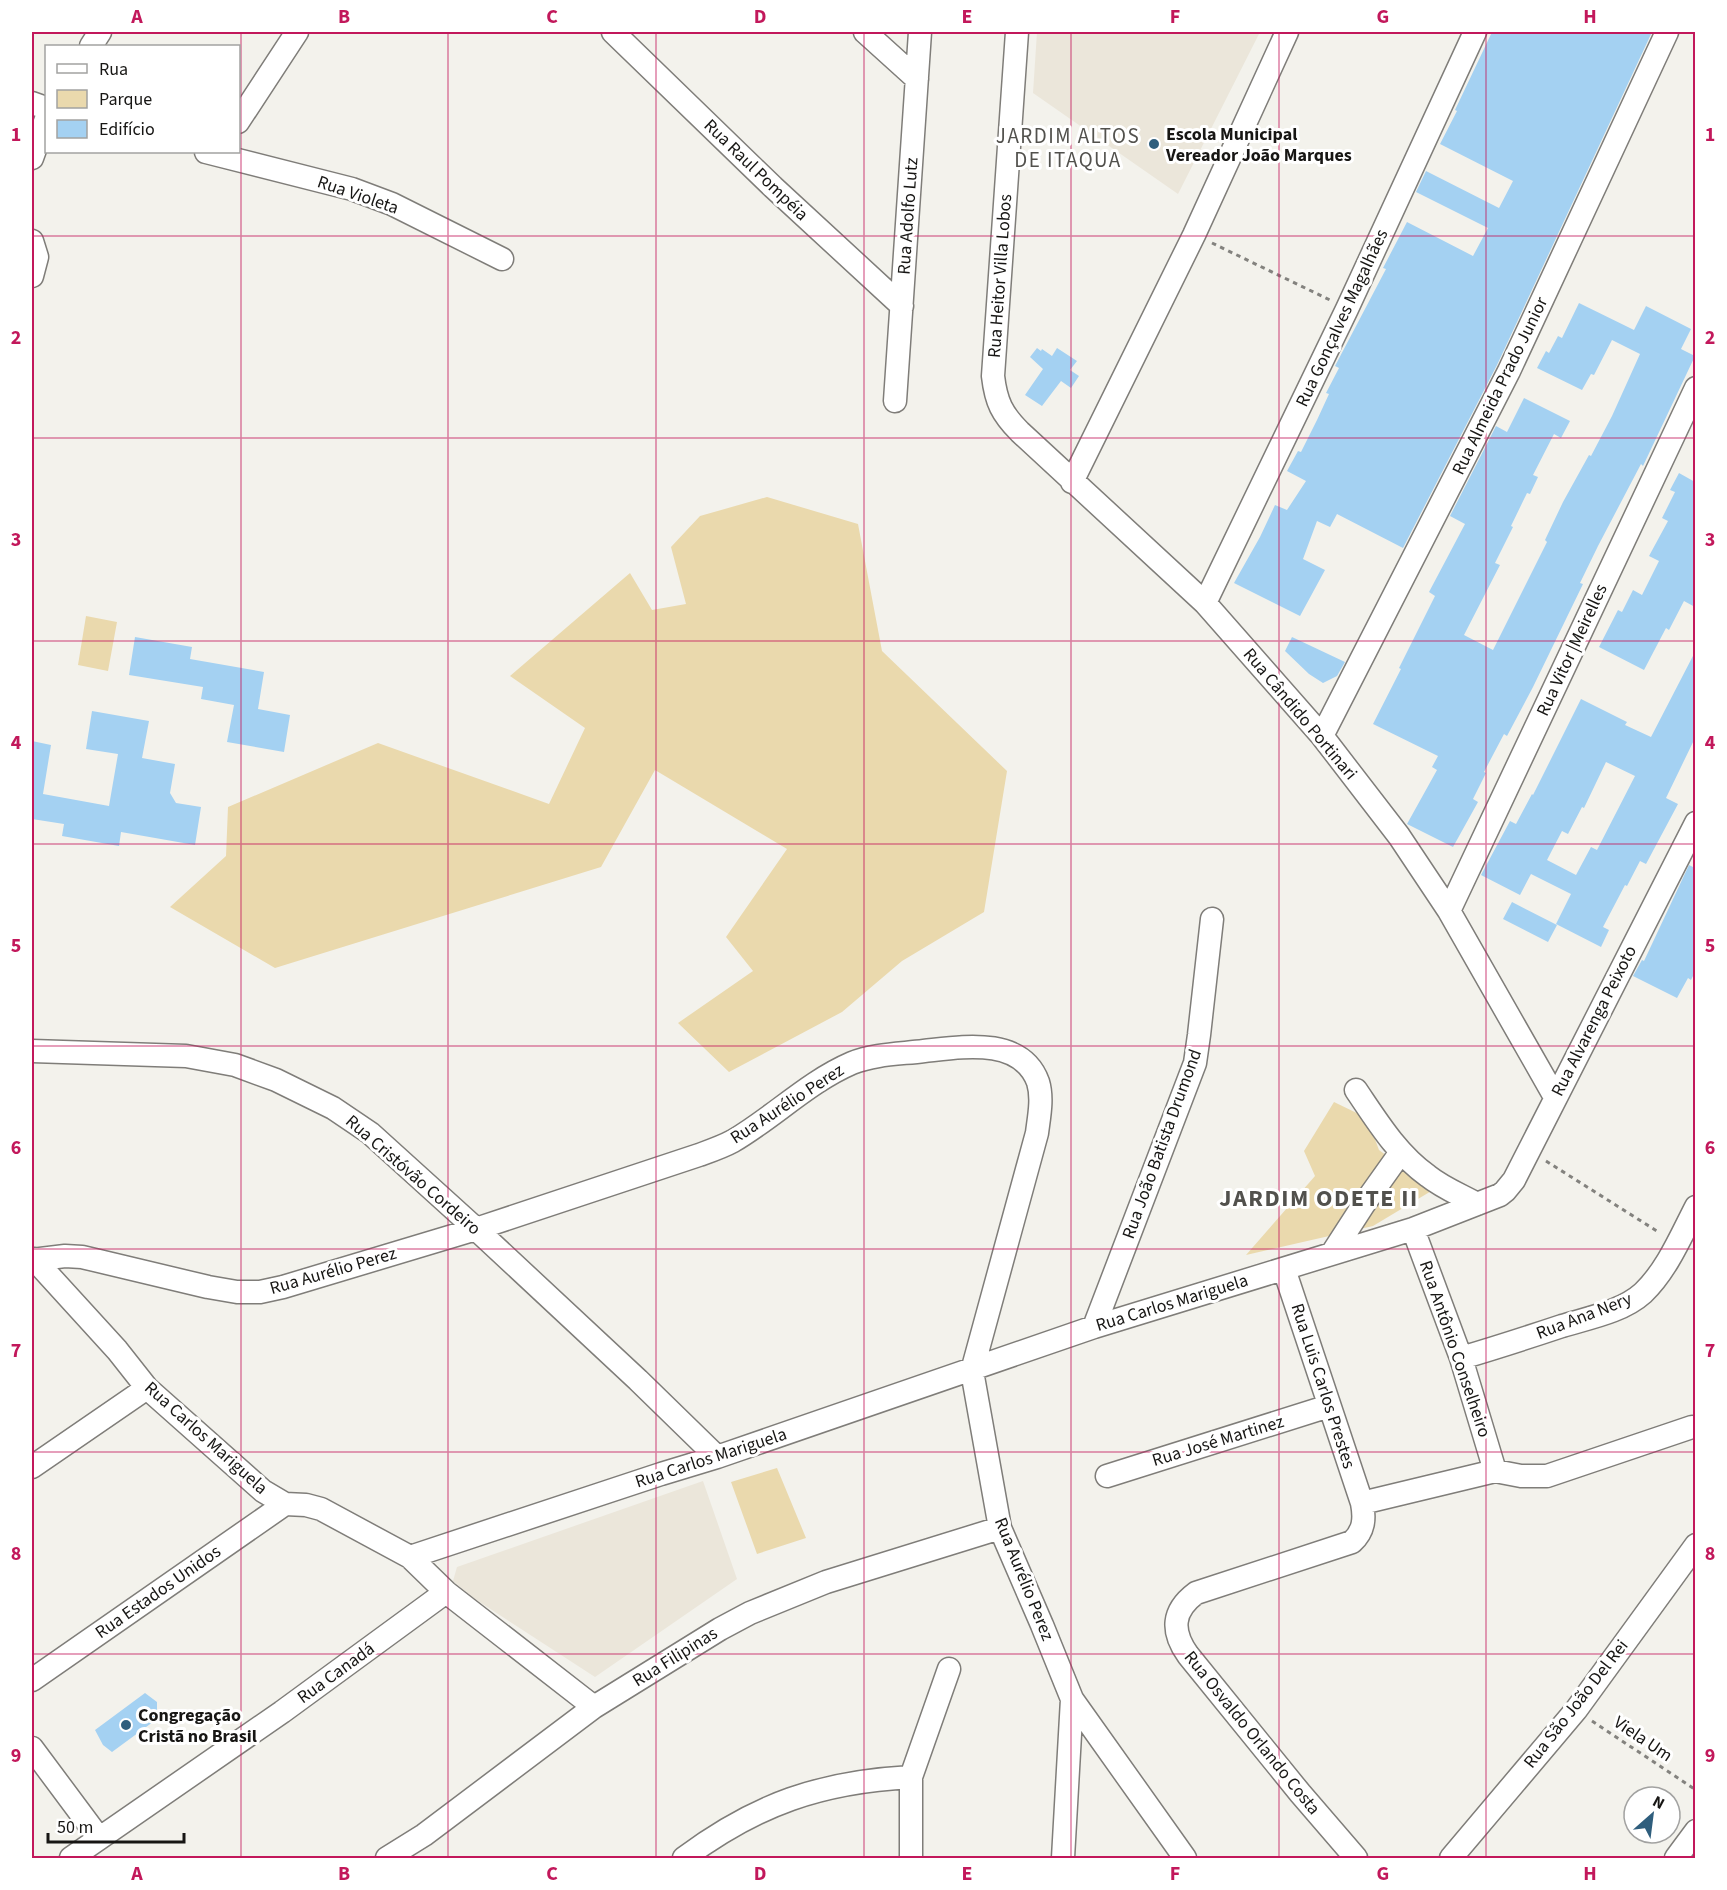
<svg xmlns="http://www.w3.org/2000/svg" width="1727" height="1890" font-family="'Source Sans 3',sans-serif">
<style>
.built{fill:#ebe6da}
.green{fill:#ead9ad}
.building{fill:#a4d1f2;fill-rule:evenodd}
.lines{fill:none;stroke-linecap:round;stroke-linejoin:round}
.minor-casing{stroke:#7f7d79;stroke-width:25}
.path{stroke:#83827e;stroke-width:3;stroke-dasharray:4.5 4.5;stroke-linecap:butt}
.minor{stroke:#fff;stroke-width:22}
.grid{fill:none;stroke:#c2185b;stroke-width:1.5;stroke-opacity:0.55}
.poi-dot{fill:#2f5e7d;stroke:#fff;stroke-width:2}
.labels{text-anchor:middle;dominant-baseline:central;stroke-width:6;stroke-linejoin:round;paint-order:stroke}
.poi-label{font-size:18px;font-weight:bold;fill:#171614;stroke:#fff;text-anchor:start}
.street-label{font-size:18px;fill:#171614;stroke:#fff}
.quarter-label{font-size:21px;letter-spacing:1.5px;fill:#52514d;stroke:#fff}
.district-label{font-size:24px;font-weight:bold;letter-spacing:1.5px;fill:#52514d;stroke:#fff}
.neatline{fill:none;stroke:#c2185b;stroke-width:2}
.grid-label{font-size:20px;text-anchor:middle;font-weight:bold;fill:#c2185b}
</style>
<rect width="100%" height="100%" fill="#f3f2ec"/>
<path class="built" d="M1037,32h223l-82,162 -145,-101z
M703,1481l34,98 -142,98 -123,-80 -19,-16 4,-14z"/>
<path class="green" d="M767,497l91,27 24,127 125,120 -23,141 -82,49 -60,51 -113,60 -51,-49 75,-52 -27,-34 61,-88 -132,-79 -54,97 -326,101 -105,-61 56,-51 2,-49 150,-64 171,61 36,-76 -75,-52 120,-103 22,37 34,-6 -15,-57 29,-31z
M86,616l31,6 -9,49 -30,-6z
M1334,1102l33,16 12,32 54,40 -60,36 -127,29 69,-79 -11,-25z
M777,1468l29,70 -49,16 -26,-72z"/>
<path class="building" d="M1492,32h160l-155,333 -94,183 -66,-34 -7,13 -13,-6 -14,38 22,11 -25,46 -66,-33 26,-46 15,-32 12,5 19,-29 -19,-10 11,-20 3,1 16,-32 12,-26 -3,-1 13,-25 -4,-2 51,-97 -3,-1 24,-46 66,34 15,-28 -72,-36 10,-21 73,37 14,-27 -73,-37 17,-33 -2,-1z
M1579,303l55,27 12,-24 45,23 -10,20 14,7 -52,110 -2,-2 -43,82 -18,37 3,1 -50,103 -26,49 -3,-2 -20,38 2,1 -13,26 5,3 -25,45 -46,-23 30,-54 -5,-3 6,-11 -65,-32 28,-55 -2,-1 36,-72 -6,-4 36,-68 -15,-8 46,-90 11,6 17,-34 46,23 -9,17 -7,-4 -21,41 5,2 -8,17 -3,-1 -16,33 2,1 -18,36 5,2 -36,70 29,15 54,-108 -2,-2 18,-38 26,-47 2,1 21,-40 28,-62 -28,-14 -18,35 -3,-1 -9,16 -45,-22 9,-17 3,2 9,-17 4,2z
M1037,348l4,3 1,-2 10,7 5,-8 20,13 -7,9 9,6 -8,12 -10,-7 -19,25 -17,-11 18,-26 -13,-12z
M1679,473l16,9v125l-11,-6 -15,29 -3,-2 -22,42 -45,-23 19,-37 4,2 11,-22 9,5 17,-34 -10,-5 19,-35 -6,-3 13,-26 -5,-2z
M135,637l57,10 -2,12 74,13 -6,37 32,6 -6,37 -57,-10 7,-37 -33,-6 2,-12 -74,-12z
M1292,637l53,25 -8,14 -14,7 -14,-9 -24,-23z
M1695,652v86l-29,60 12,6 -32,60 -6,-3 -13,25 -2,-1 -22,42 6,3 -8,17 -45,-23 15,-30 -40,-20 -11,21 -39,-20 29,-54 6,3 16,-30 1,1 48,-96 46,23 -2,3 26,12zM1606,762l29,14 -38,74 -6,-3 -15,28 -29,-15 15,-29 6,3 14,-27 2,1z
M92,711l57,10 -7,37 33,6 -5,29 6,10 25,4 -6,38 -74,-13 -2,14 -57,-10 2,-12 -32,-5v-78l19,4 -8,49 66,12 9,-52 -32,-5z
M1689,865l6,3v104l-4,8 -3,-2 -11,20 -44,-22 9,-16 2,1z
M1512,902l45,23 -9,17 -45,-23z
M145,1693l12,9v17l-45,33 -9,-7 -8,-15z"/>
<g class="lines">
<g class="minor-casing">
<path id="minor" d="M613,32l160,155 129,119
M865,32l52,47
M1017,32l-24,344c3,26 9,38 27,56l185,171 117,133 77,100 50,75 106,186
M91,46l9,-14
M32,103l14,5
M238,122l59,-90
M206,152l146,37 40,15 110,55
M32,158l14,-39
M32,241l5,16 -5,19
M895,401l25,-369
M1072,482l122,-247 93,-203
M1205,603l142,-294 128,-277
M1322,736l187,-365 158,-339
M1449,911l247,-523
M32,1051l154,5 49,9 41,15 57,28 37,25 106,96 162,151 79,77
M1356,1090c21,31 41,64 72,86 15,12 33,19 49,28
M1413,1229l48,129 34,113
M1333,1252l31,-48 37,-52
M34,1259l83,91 30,38 116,103 22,13 21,1 15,4 89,48 36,35 148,115
M32,1260l33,-4 17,1 126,30 29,5h23l23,-5 193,-58 223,-74c11,-4 23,-8 34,-14 41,-24 75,-59 119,-78 22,-9 48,-9 72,-12 37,-4 97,-15 114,31 5,16 1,35 -1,51l-65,238 28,157 42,97 30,74 -9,159
M1284,1269l78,234c3,16 2,28 -10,39l-156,51c-24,18 -25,38 -8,62l112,138 56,65
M1094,1327l101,-264 4,-28 13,-116
M1461,1358c34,-10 68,-21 101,-32 26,-8 60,-14 81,-33 24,-23 38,-57 53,-86
M32,1467l115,-79
M1107,1476l222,-70
M1362,1503l133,-32 26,5h26l145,-49
M410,1557l251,-83 56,-17 377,-130 319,-98 87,-34 5,-4 9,-11 182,-357
M32,1680l253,-176
M1072,1699l113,159
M32,1748l67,90
M71,1858l211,-146 164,-120
M387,1858l37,-23 170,-128 126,-78 30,-16 76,-31 174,-54
M684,1858c73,-54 136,-76 227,-81
M911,1858v-81l38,-108
M1451,1858l125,-148 120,-165
M1676,1858l20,-27"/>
</g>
<path class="path" d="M1212,243l118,57
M1546,1161l114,72
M1592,1721l104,69"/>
<use href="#minor" class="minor"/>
</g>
<path class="grid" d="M241,32v1826M448,32v1826M656,32v1826M864,32v1826M1071,32v1826M1279,32v1826M1486,32v1826M32,236h1664M32,438h1664M32,641h1664M32,844h1664M32,1046h1664M32,1249h1664M32,1452h1664M32,1654h1664"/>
<g class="poi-dot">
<circle cx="1154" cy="144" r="6"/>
<circle cx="126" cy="1725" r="6"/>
</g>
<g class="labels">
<g class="poi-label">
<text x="1166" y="134">Escola Municipal<tspan x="1166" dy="21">Vereador João Marques</tspan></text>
<text x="138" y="1715">Congregação<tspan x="138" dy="21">Cristã no Brasil</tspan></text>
</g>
<g class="street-label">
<text transform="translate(756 170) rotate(44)">Rua Raul Pompéia</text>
<text transform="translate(358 195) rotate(19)">Rua Violeta</text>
<text transform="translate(908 216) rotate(-86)">Rua Adolfo Lutz</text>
<text transform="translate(1000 276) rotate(-86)">Rua Heitor Villa Lobos</text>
<text transform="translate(1342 318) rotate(-65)">Rua Gonçalves Magalhães</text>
<text transform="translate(1500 386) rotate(-64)">Rua Almeida Prado Junior</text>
<text transform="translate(1572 650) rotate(-65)">Rua Vitor |Meirelles</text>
<text transform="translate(1300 714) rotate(50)">Rua Cândido Portinari</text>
<text transform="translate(1594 1021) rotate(-63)">Rua Alvarenga Peixoto</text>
<text transform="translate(787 1104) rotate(-33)">Rua Aurélio Perez</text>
<text transform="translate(1162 1144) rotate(-70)">Rua João Batista Drumond</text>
<text transform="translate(413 1175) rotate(41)">Rua Cristóvão Cordeiro</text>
<text transform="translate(333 1271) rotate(-16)">Rua Aurélio Perez</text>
<text transform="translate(1172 1303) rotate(-17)">Rua Carlos Mariguela</text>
<text transform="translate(1584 1316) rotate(-21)">Rua Ana Nery</text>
<text transform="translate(1455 1349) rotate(71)">Rua Antônio Conselheiro</text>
<text transform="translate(1323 1386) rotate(72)">Rua Luis Carlos Prestes</text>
<text transform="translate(206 1438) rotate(42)">Rua Carlos Mariguela</text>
<text transform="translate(1218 1441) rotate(-17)">Rua José Martinez</text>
<text transform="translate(711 1458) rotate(-18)">Rua Carlos Mariguela</text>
<text transform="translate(1024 1579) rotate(68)">Rua Aurélio Perez</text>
<text transform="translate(158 1592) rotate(-35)">Rua Estados Unidos</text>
<text transform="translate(675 1657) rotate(-32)">Rua Filipinas</text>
<text transform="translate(336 1673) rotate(-36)">Rua Canadá</text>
<text transform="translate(1576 1704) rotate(-52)">Rua São João Del Rei</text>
<text transform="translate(1252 1733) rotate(51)">Rua Osvaldo Orlando Costa</text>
<text transform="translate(1643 1739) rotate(34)">Viela Um</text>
</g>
<g class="quarter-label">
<text x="1068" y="136">JARDIM ALTOS<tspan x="1068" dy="24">DE ITAQUA</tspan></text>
</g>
<g class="district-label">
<text x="1319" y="1198">JARDIM ODETE II</text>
</g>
</g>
<rect width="1727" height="1890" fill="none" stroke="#ffffff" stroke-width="66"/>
<rect x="45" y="45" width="195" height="108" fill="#ffffff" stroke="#a2a2a1" stroke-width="1.5"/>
<rect x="57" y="64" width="30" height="9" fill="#ffffff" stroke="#a2a2a1" stroke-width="1.5"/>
<text x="99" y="75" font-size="18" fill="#171614">Rua</text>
<rect x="57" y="90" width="30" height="18" fill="#ead9ad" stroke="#a2a2a1" stroke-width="1.5"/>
<text x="99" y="105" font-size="18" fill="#171614">Parque</text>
<rect x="57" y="120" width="30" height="18" fill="#a4d1f2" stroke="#a2a2a1" stroke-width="1.5"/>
<text x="99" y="135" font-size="18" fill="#171614">Edifício</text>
<g transform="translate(1652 1815) rotate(28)"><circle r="28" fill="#ffffff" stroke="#a2a2a1" stroke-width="1.5"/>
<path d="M0-4.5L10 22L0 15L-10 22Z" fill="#2f5e7d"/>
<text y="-9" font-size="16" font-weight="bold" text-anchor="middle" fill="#171614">N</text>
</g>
<path d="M48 1833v9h136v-9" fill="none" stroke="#171614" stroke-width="3"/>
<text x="57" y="1833" font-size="18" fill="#171614" stroke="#ffffff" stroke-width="4.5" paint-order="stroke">50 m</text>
<rect x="33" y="33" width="1661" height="1824" class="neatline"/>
<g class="grid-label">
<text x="137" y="23">A</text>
<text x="344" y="23">B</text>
<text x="552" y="23">C</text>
<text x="760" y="23">D</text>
<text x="967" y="23">E</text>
<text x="1175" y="23">F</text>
<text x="1383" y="23">G</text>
<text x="1590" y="23">H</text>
<text x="16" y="141">1</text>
<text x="1710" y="141">1</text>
<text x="16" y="344">2</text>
<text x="1710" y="344">2</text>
<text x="16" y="546">3</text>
<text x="1710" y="546">3</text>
<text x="16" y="749">4</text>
<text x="1710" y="749">4</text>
<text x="16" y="952">5</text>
<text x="1710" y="952">5</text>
<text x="16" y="1154">6</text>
<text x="1710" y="1154">6</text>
<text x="16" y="1357">7</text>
<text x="1710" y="1357">7</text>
<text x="16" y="1560">8</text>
<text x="1710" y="1560">8</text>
<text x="16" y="1762">9</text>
<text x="1710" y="1762">9</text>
<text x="137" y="1880">A</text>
<text x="344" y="1880">B</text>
<text x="552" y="1880">C</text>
<text x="760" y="1880">D</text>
<text x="967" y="1880">E</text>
<text x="1175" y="1880">F</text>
<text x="1383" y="1880">G</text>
<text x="1590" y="1880">H</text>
</g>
</svg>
